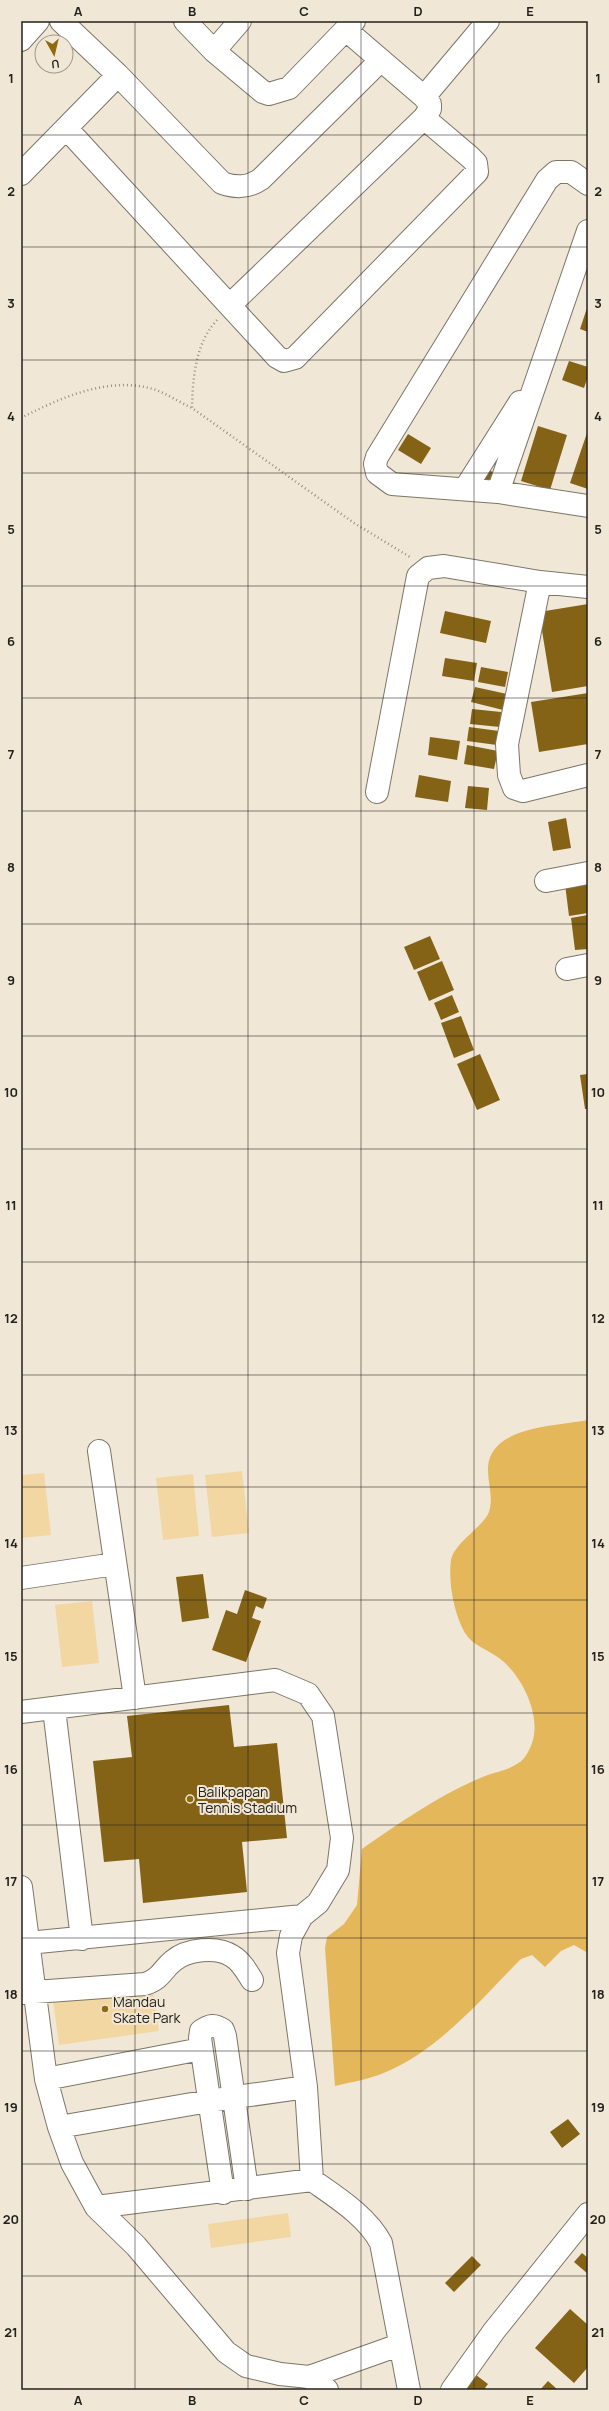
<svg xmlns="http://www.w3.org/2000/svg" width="609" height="2411" font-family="Manrope,sans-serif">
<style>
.green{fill:#f3d7a2}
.water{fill:#e5b75b}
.building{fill:#846317}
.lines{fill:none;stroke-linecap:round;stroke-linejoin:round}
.minor-casing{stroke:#7d7667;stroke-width:24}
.path{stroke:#979185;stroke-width:2.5;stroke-dasharray:1 3;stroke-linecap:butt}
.minor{stroke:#fff;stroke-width:22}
.grid{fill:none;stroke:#24211b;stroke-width:1;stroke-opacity:0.55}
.poi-dot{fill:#906a10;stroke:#f0e7d7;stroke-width:1.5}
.labels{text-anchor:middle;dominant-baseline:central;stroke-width:4;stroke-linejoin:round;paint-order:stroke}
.poi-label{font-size:14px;fill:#24211b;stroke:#f0e7d7;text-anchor:start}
.neatline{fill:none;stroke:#24211b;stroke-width:1.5}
.grid-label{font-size:13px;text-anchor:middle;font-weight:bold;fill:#24211b}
</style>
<rect width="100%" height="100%" fill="#f0e7d7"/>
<path class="green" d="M242,1471l7,62 -37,4 -7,-62z
M44,1473l7,62 -30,3v-63z
M193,1474l6,62 -36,4 -7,-62z
M92,1601l7,62 -37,4 -7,-62z
M150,1972l9,59 -100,14 -8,-59z
M288,2213l3,24 -80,11 -3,-24z"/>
<path class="water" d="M588,1420v533l-14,-8 -13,6 -16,16 -13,-12 -11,4c-41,41 -81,90 -135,113 -16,7 -34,10 -51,14l-10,-138 2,-11 17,-13 13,-19 5,-56c34,-24 84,-58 123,-73 13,-5 22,-5 35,-14 5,-3 10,-13 12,-19 10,-28 -11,-69 -33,-85 -12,-9 -26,-12 -34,-25 -11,-19 -17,-51 -14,-73 3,-17 32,-33 38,-48 5,-16 -2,-30 -1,-45 3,-41 69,-41 100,-47z"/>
<path class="building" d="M588,305v27l-8,-3z
M569,361l19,6v9l-4,12 -22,-8z
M538,426l29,9 -17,55 -29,-9z
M588,430v59l-18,-6z
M408,434l23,14 -10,16 -23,-14z
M483,468l10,4 -5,12 -10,-4z
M588,604v82l-36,6 -13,-80z
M445,611l46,10 -5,22 -46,-10z
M445,658l32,5 -3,18 -32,-5z
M481,667l27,5 -3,15 -27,-5z
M475,687l32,7 -4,16 -32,-8z
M588,693v51l-49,8 -8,-50z
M472,709l29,3 -1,15 -30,-3z
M469,727l30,4 -2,14 -30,-4z
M430,737l30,4 -3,19 -29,-5z
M467,745l31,6 -4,18 -30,-5z
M419,775l32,6 -3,21 -33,-5z
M468,786l21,2 -2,22 -22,-2z
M566,818l5,30 -18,3 -5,-29z
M588,880v33l-19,3 -4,-32z
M588,915v34l-13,1 -4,-32z
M430,936l10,23 -26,11 -10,-23z
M442,961l12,29 -25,11 -12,-29z
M452,995l7,17 -18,8 -7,-17z
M461,1016l13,34 -20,8 -13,-35z
M480,1054l20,46 -23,10 -20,-46z
M588,1074v35h-3l-5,-34z
M203,1574l6,44 -27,4 -6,-45z
M245,1590l22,8 -4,11 -7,-3 -4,12 9,3 -15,41 -34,-12 14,-40 11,4z
M229,1705l5,42 43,-4 10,95 -45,4 5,50 -104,11 -4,-44 -35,3 -11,-101 39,-4 -5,-41z
M568,2119l12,15 -18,14 -12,-16z
M582,2253l6,5v16l-14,-12z
M472,2256l9,9 -27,27 -9,-9z
M570,2309l18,16v42l-14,16 -39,-35z
M476,2375l12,9 -3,4 2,2h-22z
M548,2381l10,9h-18z"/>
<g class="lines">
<g class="minor-casing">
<path id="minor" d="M185,21l29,30 49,41 6,2 20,-6 65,-67
M346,30l78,67
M21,40l17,-19
M214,51l26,-30
M118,75l104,108c14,5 26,5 39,-4l120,-119
M66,128l211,229 7,4 11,-3 182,-186 -1,-9 -6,-6 -46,-39
M21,174l97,-99 -57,-54
M588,184l-17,-12h-15l-9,8 -170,277 -2,7 2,9 15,11 106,8 90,14
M230,305l194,-187 6,-9v-5l-6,-7 64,-76
M465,489l55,-87
M498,492l90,-261
M588,587l-48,-5 -33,162 2,31 5,13 9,3 65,-16
M377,792l41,-216 10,-8 16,-2 96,16
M546,881l42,-8
M567,969l21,-4
M99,1451l36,247
M21,1578l94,-14
M54,1709l28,230
M21,1712l254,-32 33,14 15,22 19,122 -4,32 -20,33 -16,13 -11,20 -3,17 18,134 6,93
M21,1887l25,192 13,48 13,36 24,44 40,39 90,106 20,14 34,8 29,3 18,13
M28,1943l274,-27
M21,1993l124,-9c17,-6 16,-13 28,-23 14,-12 44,-15 59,-5 9,5 15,16 20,24
M46,2079l155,-30
M59,2127l150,-26 97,-14
M223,2193l-23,-155 1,-7c9,-6 13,-7 22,-1l2,6 22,153
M96,2207l216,-27c24,17 55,36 69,63l28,147
M309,2377l90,-32
M452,2390l42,-59 94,-117"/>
</g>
<path class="path" d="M217,320c-22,24 -24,57 -25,88l162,115 56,34
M21,418c39,-20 87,-42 132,-29 13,4 26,13 39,19"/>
<use href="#minor" class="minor"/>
</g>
<path class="grid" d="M135,21v2369M248,21v2369M361,21v2369M474,21v2369M21,135h567M21,247h567M21,360h567M21,473h567M21,586h567M21,698h567M21,811h567M21,924h567M21,1036h567M21,1149h567M21,1262h567M21,1375h567M21,1487h567M21,1600h567M21,1713h567M21,1825h567M21,1938h567M21,2051h567M21,2164h567M21,2276h567"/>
<g class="poi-dot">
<circle cx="190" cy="1799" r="4"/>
<circle cx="105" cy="2009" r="4"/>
</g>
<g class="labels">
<g class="poi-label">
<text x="198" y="1791">Balikpapan<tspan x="198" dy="16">Tennis Stadium</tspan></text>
<text x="113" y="2001">Mandau<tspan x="113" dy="16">Skate Park</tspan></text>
</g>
</g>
<rect width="609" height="2411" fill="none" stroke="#f0e7d7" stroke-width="44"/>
<g transform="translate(54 54) rotate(172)"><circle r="19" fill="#f0e7d7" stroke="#9e988c"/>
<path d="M0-3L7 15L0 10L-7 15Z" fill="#906a10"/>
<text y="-6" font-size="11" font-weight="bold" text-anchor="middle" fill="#24211b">U</text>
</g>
<rect x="22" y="22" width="565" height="2367" class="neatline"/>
<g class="grid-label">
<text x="78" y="16">A</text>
<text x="192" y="16">B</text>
<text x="304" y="16">C</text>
<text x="418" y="16">D</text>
<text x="530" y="16">E</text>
<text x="11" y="83">1</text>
<text x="598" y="83">1</text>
<text x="11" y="196">2</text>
<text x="598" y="196">2</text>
<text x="11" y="308">3</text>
<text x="598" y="308">3</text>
<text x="11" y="421">4</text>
<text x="598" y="421">4</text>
<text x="11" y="534">5</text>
<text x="598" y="534">5</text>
<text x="11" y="646">6</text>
<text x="598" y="646">6</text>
<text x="11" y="759">7</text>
<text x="598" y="759">7</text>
<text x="11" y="872">8</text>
<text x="598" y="872">8</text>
<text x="11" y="985">9</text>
<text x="598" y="985">9</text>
<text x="11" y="1097">10</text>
<text x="598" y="1097">10</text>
<text x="11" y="1210">11</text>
<text x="598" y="1210">11</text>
<text x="11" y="1323">12</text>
<text x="598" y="1323">12</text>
<text x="11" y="1435">13</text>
<text x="598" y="1435">13</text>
<text x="11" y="1548">14</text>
<text x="598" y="1548">14</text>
<text x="11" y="1661">15</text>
<text x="598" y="1661">15</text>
<text x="11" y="1774">16</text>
<text x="598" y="1774">16</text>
<text x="11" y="1886">17</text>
<text x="598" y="1886">17</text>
<text x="11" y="1999">18</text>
<text x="598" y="1999">18</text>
<text x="11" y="2112">19</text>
<text x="598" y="2112">19</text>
<text x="11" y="2224">20</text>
<text x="598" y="2224">20</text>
<text x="11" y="2337">21</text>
<text x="598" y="2337">21</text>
<text x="78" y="2405">A</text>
<text x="192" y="2405">B</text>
<text x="304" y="2405">C</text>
<text x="418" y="2405">D</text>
<text x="530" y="2405">E</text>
</g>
</svg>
